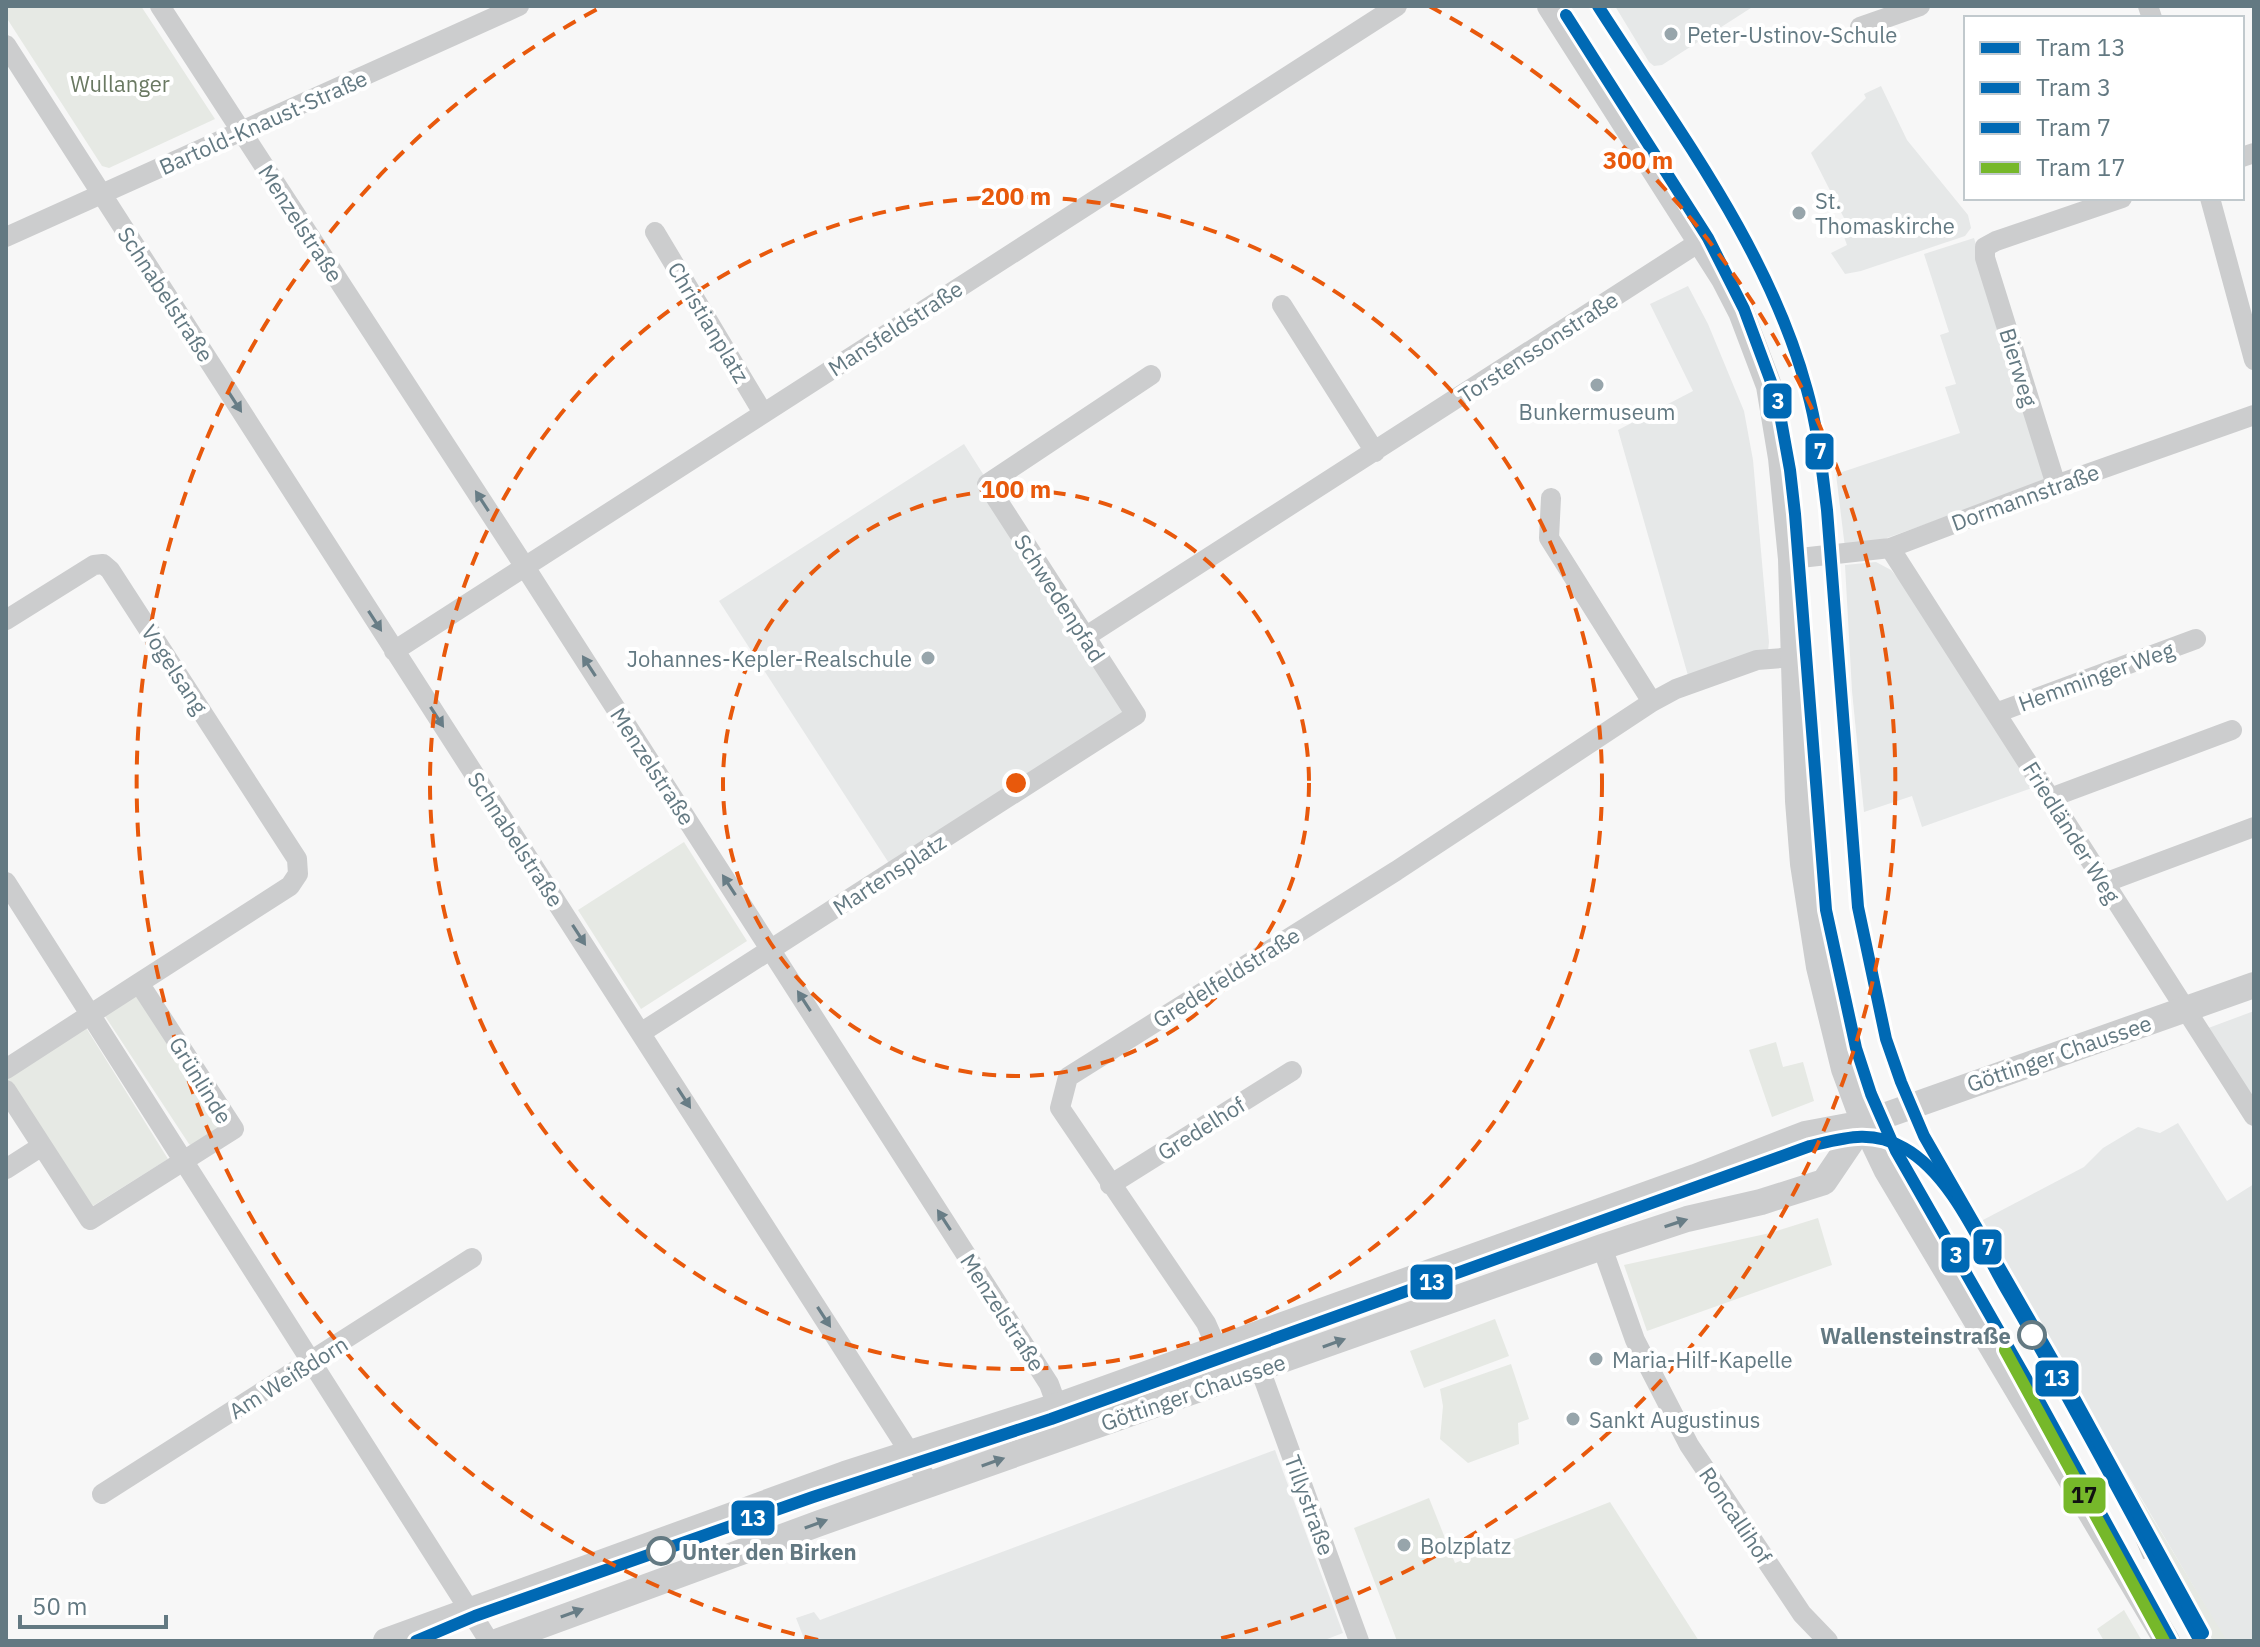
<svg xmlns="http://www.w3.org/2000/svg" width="2260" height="1647" font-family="'IBM Plex Sans',sans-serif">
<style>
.built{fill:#e6e8e8}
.green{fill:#e6e9e4}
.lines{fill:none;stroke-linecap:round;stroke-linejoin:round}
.minor{stroke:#cccdce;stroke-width:20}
.tertiary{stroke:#cccdce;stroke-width:26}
.tram{stroke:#c1c3c4;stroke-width:2}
.tram-1-casing{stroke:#fff;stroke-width:18}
.tram-2-casing{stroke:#fff;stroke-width:18}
.tram-3-casing{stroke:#fff;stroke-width:18}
.tram-4-casing{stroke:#fff;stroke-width:18}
.tram-1{stroke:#0069b4;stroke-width:12}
.tram-2{stroke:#0069b4;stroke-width:12}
.tram-3{stroke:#0069b4;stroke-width:12}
.tram-4{stroke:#76b82a;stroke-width:12}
.oneway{fill:#687d86}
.ring{fill:none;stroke:#e8590c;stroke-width:4;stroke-dasharray:14 10}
.poi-dot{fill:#97a5ab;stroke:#fff;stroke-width:3}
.stop-dot{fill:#fff;stroke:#637982;stroke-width:4}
.labels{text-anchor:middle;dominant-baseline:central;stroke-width:8;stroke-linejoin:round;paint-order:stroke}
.poi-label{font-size:22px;fill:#637982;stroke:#fff;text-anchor:start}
.park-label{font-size:22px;fill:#6a7962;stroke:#fff}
.street-label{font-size:22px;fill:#637982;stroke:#fff}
.stop-label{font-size:22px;font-weight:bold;fill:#637982;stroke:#fff;text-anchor:end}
.centre{fill:#e8590c;stroke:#fff;stroke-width:4}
.ring-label{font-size:24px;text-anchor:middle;font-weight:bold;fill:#e8590c;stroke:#fff;stroke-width:8;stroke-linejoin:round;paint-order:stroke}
.line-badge{stroke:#fff;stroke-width:3}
.badge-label{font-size:22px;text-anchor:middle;font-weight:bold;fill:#fff}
.pale-badge-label{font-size:22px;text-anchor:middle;font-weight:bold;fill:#111}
</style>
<rect width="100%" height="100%" fill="#f7f7f7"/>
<path class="built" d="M1615,6h139l-92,59 -8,1 -5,-4z
M1881,86l26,54 61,75 3,13 -6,8 -104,35 -16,3 -14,-21 16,-8 -8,-22 6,-3 -34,-67 55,-55 -2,-4z
M1974,238l76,242 -166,59 -39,9 -9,-74 124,-41 -15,-46 11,-3 -16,-49 9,-3 -25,-78z
M1688,286l20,38 36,87 9,49 16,182 -1,9 -79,28 -71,-249 75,-39 -43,-87z
M964,444l172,271 -242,156 -175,-270z
M1876,562l15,8 13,15 131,202 -113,40 -10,-31 -48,16 -12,-121 -7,-126z
M2254,1011v98l-51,-79z
M2178,1123l49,78 27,-17v457h-28l-191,-322 -54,-98 103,-54 19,-19 35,-21 22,6z
M1275,1450l68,183 -21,8h-517l-9,-23 18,-6 6,8z"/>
<path class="green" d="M6,6h135l74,113 -106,49 -7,-2 -96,-149z
M684,842l63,99 -106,68 -63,-99z
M139,986l92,143 -39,17 -3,-2 -88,-134z
M85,1026l83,133 -80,50 -82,-128v-5z
M1776,1042l7,25 20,-5 11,39 -42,16 -23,-67z
M1818,1218l14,47 -185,66 -23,-66 146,-32z
M1495,1319l14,37 -85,32 -14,-37z
M1511,1364l18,55 -11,4 1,21 -51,19 -28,-24 3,-33 -3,-17z
M2124,1471l103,170h-14z
M1429,1498l26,65 155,-61 89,139h-302l-43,-113z
M2124,1610l18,31h-38l-7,-12z"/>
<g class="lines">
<path class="minor" d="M160,6l365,561 524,817 8,22
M2148,6l4,12
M1860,27l60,-21
M6,45l924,1439
M2242,157l12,-4
M2210,198l44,162
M655,232l108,181
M6,237l513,-231
M1282,305l93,147
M2056,485l-71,-227v-11l11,-6 126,-43
M1551,498l-2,40 103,164
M1890,548l364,568
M1791,559l99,-11 166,-63 198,-70
M6,620l88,-55 9,-1 7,6 187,289 1,15 -8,12 -151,97
M1085,637l616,-396
M394,651l1003,-645
M1996,713l200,-74
M2050,798l182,-68
M6,882l483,759
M2104,883l150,-56
M642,1032l494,-317 -149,-231 164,-109
M6,1069l133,-86 95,146 -144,91 -84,-130
M6,1169l36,-23
M1110,1185l182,-114
M1602,1247l33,93 54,105 113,169 26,27
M1217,1348l-11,-25 -146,-215 8,-31 328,-206 256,-169 24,-13 81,-29 38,-3
M1260,1369l99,272
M102,1494l370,-236"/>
<path class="tertiary" d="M1550,6l174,273 17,33 28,74 12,72 10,101 7,242 5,63 16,103 25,102 20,54 22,46 281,472
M386,1641l459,-167 212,-68 638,-229 110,-43 59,-11 390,-138
M499,1641l321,-118 782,-276 85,-28 74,-17 63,-20 40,-59"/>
<path class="tram" d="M2111,1479l33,79"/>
<g class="tram-1-casing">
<path id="tram-1" d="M416,1641l59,-25 338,-119 238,-78 759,-273c34,-8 61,-17 94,2 47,26 76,96 102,141 68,116 130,235 194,352"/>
</g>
<g class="tram-2-casing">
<path id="tram-2" d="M1566,15l142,223 36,71 33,89 13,72 5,44 31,396 30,138 15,46 25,57 142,248 133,242"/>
</g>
<g class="tram-3-casing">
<path id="tram-3" d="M1598,6c78,122 171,243 209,384 11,39 15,80 20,120l31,397 28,132 15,43 23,54 142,247 137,250"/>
</g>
<g class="tram-4-casing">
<path id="tram-4" d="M2005,1350l159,291"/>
</g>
<use href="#tram-1" class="tram-1"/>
<use href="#tram-2" class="tram-2"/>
<use href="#tram-3" class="tram-3"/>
<use href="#tram-4" class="tram-4"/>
</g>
<defs><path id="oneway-solid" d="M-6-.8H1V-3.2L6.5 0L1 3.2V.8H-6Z" transform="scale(2)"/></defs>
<g class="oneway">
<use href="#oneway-solid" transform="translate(235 402) rotate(57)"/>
<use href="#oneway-solid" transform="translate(482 501) rotate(-123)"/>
<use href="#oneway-solid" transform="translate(375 621) rotate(57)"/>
<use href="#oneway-solid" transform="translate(589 666) rotate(-123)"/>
<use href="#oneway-solid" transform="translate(437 717) rotate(57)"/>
<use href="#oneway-solid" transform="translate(729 885) rotate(-123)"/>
<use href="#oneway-solid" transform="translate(579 935) rotate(57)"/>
<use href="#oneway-solid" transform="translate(804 1001) rotate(-123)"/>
<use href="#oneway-solid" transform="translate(684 1098) rotate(57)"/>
<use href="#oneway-solid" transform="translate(944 1220) rotate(-123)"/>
<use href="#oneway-solid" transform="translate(1676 1223) rotate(-18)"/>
<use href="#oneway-solid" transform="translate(824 1317) rotate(57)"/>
<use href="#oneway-solid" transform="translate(1334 1343) rotate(-20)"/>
<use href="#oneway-solid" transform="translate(993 1462) rotate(-19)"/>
<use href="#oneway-solid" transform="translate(816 1524) rotate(-20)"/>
<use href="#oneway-solid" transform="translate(572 1613) rotate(-20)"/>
</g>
<g class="ring">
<circle cx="1016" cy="783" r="293"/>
<circle cx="1016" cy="783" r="586"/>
<path d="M818 1640A880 880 0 0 1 603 6M1429 6A880 880 0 0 1 1214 1640"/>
</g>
<g class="poi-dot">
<circle cx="1671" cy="34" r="8"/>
<circle cx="1799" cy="213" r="8"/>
<circle cx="1597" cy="385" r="8"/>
<circle cx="928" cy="658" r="8"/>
<circle cx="1596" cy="1359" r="8"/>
<circle cx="1573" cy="1419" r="8"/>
<circle cx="1404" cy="1545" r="8"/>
</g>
<g class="stop-dot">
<circle cx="2032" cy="1335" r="13"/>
<circle cx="661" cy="1551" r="13"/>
</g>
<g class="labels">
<g class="poi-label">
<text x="1687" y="34">Peter-Ustinov-Schule</text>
<text x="1815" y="200">St.<tspan x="1815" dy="25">Thomaskirche</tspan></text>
<text x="1597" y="411" text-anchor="middle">Bunkermuseum</text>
<text x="912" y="658" text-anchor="end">Johannes-Kepler-Realschule</text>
<text x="1612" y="1359">Maria-Hilf-Kapelle</text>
<text x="1589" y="1419">Sankt Augustinus</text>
<text x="1420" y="1545">Bolzplatz</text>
</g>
<g class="park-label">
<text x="120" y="83">Wullanger</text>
</g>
<g class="street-label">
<text transform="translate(263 122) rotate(-24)">Bartold-Knaust-Straße</text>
<text transform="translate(301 223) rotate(57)">Menzelstraße</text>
<text transform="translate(166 294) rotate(57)">Schnabelstraße</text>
<text transform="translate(709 322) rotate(59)">Christianplatz</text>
<text transform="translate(895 328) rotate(-33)">Mansfeldstraße</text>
<text transform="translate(1538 347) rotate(-33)">Torstenssonstraße</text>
<text transform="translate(2019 367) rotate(73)">Bierweg</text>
<text transform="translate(2025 497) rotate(-20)">Dormannstraße</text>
<text transform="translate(1060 598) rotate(57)">Schwedenpfad</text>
<text transform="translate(175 669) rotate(57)">Vogelsang</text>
<text transform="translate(2096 676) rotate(-20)">Hemminger Weg</text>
<text transform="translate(653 766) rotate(57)">Menzelstraße</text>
<text transform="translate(2072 832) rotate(58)">Friedländer Weg</text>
<text transform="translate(516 839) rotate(57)">Schnabelstraße</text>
<text transform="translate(889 874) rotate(-33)">Martensplatz</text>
<text transform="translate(1226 977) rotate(-32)">Gredelfeldstraße</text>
<text transform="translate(2059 1053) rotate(-19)">Göttinger Chaussee</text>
<text transform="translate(201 1080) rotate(58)">Grünlinde</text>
<text transform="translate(1201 1128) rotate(-32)">Gredelhof</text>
<text transform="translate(1003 1312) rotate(57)">Menzelstraße</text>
<text transform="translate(288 1377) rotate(-32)">Am Weißdorn</text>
<text transform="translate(1193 1392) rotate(-19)">Göttinger Chaussee</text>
<text transform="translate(1310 1505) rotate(70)">Tillystraße</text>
<text transform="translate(1736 1515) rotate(56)">Roncallihof</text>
</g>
<g class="stop-label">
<text x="2011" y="1335">Wallensteinstraße</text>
<text x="682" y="1551" text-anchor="start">Unter den Birken</text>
</g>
</g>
<circle cx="1016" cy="783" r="12" class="centre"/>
<g class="ring-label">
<text x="1638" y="169">300 m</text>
<text x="1016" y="205">200 m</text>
<text x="1016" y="498">100 m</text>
</g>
<g class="line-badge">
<rect x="1762" y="382" width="31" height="38" rx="8" fill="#0069b4"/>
<rect x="1804" y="432" width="31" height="39" rx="8" fill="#0069b4"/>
<rect x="1972" y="1228" width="31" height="38" rx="8" fill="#0069b4"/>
<rect x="1940" y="1236" width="31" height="38" rx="8" fill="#0069b4"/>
<rect x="1409" y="1263" width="45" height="38" rx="8" fill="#0069b4"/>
<rect x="2034" y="1359" width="46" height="39" rx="8" fill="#0069b4"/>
<rect x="2062" y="1476" width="45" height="39" rx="8" fill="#76b82a"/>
<rect x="730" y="1499" width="46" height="38" rx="8" fill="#0069b4"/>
</g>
<g class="badge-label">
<text x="1778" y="409">3</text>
<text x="1820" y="459">7</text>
<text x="1988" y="1255">7</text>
<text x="1956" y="1263">3</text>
<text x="1432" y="1290">13</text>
<text x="2057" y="1386">13</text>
<text x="753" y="1526">13</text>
</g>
<g class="pale-badge-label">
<text x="2084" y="1503">17</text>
</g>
<rect width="2260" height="1647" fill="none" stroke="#637982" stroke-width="16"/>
<rect x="1964" y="16" width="280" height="184" fill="#ffffff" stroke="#c1c9cd" stroke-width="2"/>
<rect x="1980" y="42" width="40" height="12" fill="#0069b4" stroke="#c1c9cd" stroke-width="2"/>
<text x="2036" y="56" font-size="24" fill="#637982">Tram 13</text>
<rect x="1980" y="82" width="40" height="12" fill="#0069b4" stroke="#c1c9cd" stroke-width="2"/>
<text x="2036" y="96" font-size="24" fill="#637982">Tram 3</text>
<rect x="1980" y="122" width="40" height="12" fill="#0069b4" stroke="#c1c9cd" stroke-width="2"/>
<text x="2036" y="136" font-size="24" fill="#637982">Tram 7</text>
<rect x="1980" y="162" width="40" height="12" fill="#76b82a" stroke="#c1c9cd" stroke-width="2"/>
<text x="2036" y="176" font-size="24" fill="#637982">Tram 17</text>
<path d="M20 1615v12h146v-12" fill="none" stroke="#637982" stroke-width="4"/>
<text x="32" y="1615" font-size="24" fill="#637982" stroke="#ffffff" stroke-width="6" paint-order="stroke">50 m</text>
</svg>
